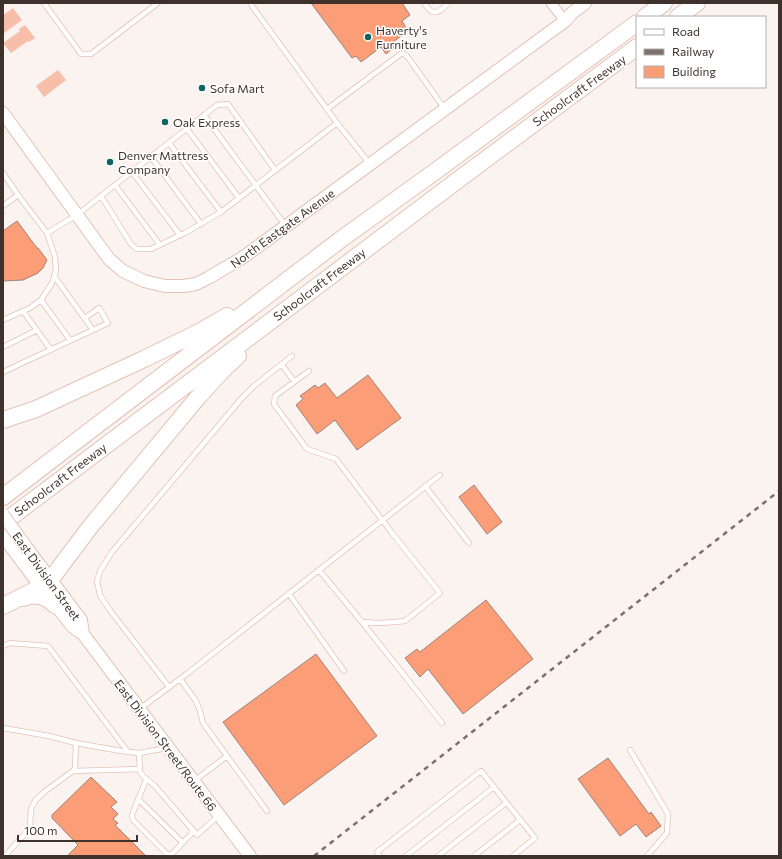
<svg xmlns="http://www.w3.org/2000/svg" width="782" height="859" font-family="Commissioner,sans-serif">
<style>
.green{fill:#f7bfa9}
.building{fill:#fb9e78;stroke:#a28276}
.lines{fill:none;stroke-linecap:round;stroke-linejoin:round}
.lane-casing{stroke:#e5c2b5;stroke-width:6}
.street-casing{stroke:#e5c2b5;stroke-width:11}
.secondary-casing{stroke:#e5c2b5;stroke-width:14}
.highway-casing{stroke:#e5c2b5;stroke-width:18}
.lane{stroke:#fff;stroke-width:4.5}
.street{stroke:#fff;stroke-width:9}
.secondary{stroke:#fff;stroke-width:12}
.highway{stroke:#fff;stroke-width:16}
.rail{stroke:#7b706b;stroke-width:2.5;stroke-dasharray:5 5;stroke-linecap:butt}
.secondary-bridge-casing{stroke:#e5c2b5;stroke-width:14;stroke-linecap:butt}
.secondary-bridge{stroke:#fff;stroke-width:12}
.poi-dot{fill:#116262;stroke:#fff;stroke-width:1.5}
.labels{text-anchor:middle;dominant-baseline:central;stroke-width:3;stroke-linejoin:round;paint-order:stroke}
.poi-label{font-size:12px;fill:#3f322d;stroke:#fff;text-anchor:start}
.street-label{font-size:12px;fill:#3f322d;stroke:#fff}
</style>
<rect width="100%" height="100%" fill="#faf3f0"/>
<path class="green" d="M13,8l9,12 -19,14v-19z
M25,25l10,13 -6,4 -1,-1 -17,12 -8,-10 17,-12 -1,-2z
M58,70l8,10 -22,17 -8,-11z"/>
<path class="building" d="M311,3h91l8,12 -8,6 6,10 -15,11 3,4 -10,8 -5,-7 -20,15 -5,-6 -4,2z
M17,221l20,27h1l9,12 -4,8 -5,5 -15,7 -20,1v-50z
M368,375l33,43 -44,32 -22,-30 -18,14 -21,-29 7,-6 -3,-3 15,-11 3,3 7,-5 12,15z
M474,485l28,37 -15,12 -28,-37z
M486,600l47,59 -70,55 -35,-45 -8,8 -15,-19 12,-9 3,3z
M316,654l61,82 -93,69 -61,-83z
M608,758l41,56 2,-2 10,14 -15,11 -10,-13 -16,12 -42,-57z
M91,777l26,25 -6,5 7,7 -5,5 5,4 -3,2 31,31h-79l11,-11 -26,-27v-3z"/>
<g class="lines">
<g class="lane-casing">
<path id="lane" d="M44,3l37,51h10l67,-51
M251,3l1,3 85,117 33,41
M424,3c2,2 4,6 7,8 7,4 13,-3 17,-8
M327,109l75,-56 5,3 37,52
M204,115l81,110
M187,129l52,69
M169,143l52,69
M151,157l50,67
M132,172l48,63
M3,173l15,22
M115,185l45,60
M101,196l116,-91 11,-1 47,66
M3,206l15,-11 29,38 30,-18 24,-19 30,48 6,5h14l34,-16 36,-21 116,-89
M54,276l39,54
M41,300l29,40
M23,311l28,39
M3,320l27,-12 11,-8 11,-17 4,-12 -1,-14 -8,-24
M3,347l34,-17
M282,365l12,16
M309,371l-34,25 -1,8 33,45 29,10 56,74 48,60 -35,28 -9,1 -18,1 -16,-1
M3,372l105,-49 -9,-15 -14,10
M425,486l44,57
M319,570l43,52 80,101
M289,594l55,77
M3,646l7,-3 38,3 80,106
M180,679l16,22 4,10 3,12 64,88
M169,687l-60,-78 -9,-14 -3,-14 3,-10 12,-19 66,-78 63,-75 13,-13 38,-30
M141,708l47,-35 252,-198
M3,728l46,8 27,7 45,8 18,2 28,-5
M630,750l38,64 -1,19 -20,23
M139,753l1,19 4,5 11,9 42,49 21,-19
M73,771l67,-2
M146,780l-14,35 1,5 35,35 4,-1 22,-23
M194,781l33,-25
M138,799l45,44
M5,856l25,-28 1,-19 4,-8 9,-9 29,-21 2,-3 1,-25
M380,856l-3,-4 104,-81 54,67 -22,18
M406,856l88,-69
M438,856l68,-53
M474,856l46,-36"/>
</g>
<g class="street-casing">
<path id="street" d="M551,3l14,18"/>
</g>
<g class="secondary-casing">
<path id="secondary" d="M3,113l106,146 14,12 21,10 21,5h19l12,-2 12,-6 34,-20 44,-32 279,-205 6,-7 14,-11
M3,536l38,51 32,40 10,7 167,222
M29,551l52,69 2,14"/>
</g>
<g class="highway-casing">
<path id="highway" d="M645,17l19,-14
M678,17l19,-14
M3,420l33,-11 108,-50 57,-28 26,-15
M3,497l337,-257 93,-67 204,-150
M3,523l455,-343 179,-133
M23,598c14,-5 22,-2 32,7
M3,606l38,-19 10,-8 39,-52 109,-131 24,-26 15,-14"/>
</g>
<use href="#lane" class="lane"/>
<use href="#street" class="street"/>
<use href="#secondary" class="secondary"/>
<use href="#highway" class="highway"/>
<path class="rail" d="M314,856l465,-365"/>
<g class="secondary-bridge-casing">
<path id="secondary-bridge" d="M3,515l26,36"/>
</g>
<use href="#secondary-bridge" class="secondary-bridge"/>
</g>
<g class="poi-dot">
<circle cx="368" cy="37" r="4"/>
<circle cx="202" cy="88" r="4"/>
<circle cx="165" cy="122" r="4"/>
<circle cx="110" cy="162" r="4"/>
</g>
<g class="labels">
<g class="poi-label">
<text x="376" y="30">Haverty's<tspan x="376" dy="14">Furniture</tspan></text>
<text x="210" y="88">Sofa Mart</text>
<text x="173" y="122">Oak Express</text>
<text x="118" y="155">Denver Mattress<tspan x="118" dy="14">Company</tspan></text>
</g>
<g class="street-label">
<text transform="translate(579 90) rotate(-36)">Schoolcraft Freeway</text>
<text transform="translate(282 228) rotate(-36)">North Eastgate Avenue</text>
<text transform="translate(319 284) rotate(-37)">Schoolcraft Freeway</text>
<text transform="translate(60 479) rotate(-37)">Schoolcraft Freeway</text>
<text transform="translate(47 576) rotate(54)">East Division Street</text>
<text transform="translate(166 745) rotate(53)">East Division Street/Route 66</text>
</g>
</g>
<rect width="782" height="859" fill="none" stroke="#3f322d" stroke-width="8"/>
<rect x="636" y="16" width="130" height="72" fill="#ffffff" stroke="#b2adab"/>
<rect x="644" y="29" width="20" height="6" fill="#ffffff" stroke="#b2adab"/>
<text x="672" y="36" font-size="12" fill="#3f322d">Road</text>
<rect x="644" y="49" width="20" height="6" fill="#7b706b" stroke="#b2adab"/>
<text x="672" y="56" font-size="12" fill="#3f322d">Railway</text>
<rect x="644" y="66" width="20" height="12" fill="#fb9e78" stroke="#b2adab"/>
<text x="672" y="76" font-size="12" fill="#3f322d">Building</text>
<path d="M18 835v6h119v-6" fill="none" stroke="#3f322d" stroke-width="2"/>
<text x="24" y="835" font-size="12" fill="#3f322d" stroke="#ffffff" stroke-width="3" paint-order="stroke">100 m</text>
</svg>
